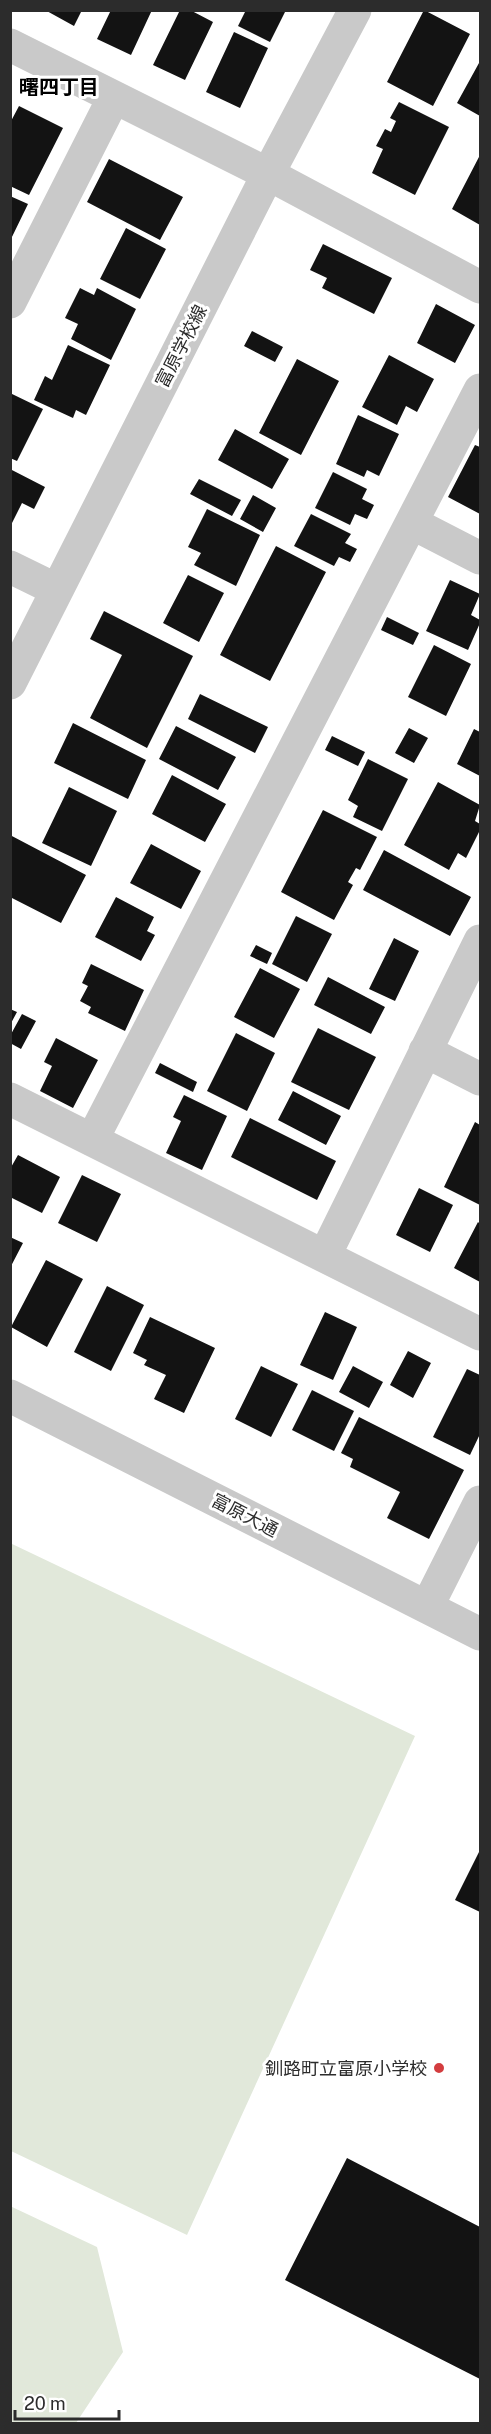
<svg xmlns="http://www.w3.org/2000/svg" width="491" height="2434" font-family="'Public Sans','Noto Sans JP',sans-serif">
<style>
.green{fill:#e1e8da}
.building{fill:#131313}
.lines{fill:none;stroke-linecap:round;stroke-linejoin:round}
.minor{stroke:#c9c9c9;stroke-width:33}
.poi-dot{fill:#d33d3f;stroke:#fff;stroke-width:2}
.labels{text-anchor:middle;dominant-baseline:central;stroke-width:6;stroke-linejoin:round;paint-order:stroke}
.street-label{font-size:18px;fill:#2c2c2c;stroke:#fff}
.poi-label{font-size:18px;fill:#2c2c2c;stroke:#fff;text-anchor:end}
.neighbourhood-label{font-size:20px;font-weight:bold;fill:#000;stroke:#fff}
</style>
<rect width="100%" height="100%" fill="#fff"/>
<path class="green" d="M10,1543l405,193 -228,499 -176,-84z
M10,2206l87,41 26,105 -47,71h-65z"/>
<path class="building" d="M45,10h37l-8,16z
M111,10h41l-21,45 -34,-16z
M180,10h10l23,12 -28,58 -32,-15z
M246,10h40l-16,32 -32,-16z
M424,10l46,24 -37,72 -46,-24z
M234,32l34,16 -28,60 -34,-16z
M479,63l1,1v52l-23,-13z
M399,102l50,25 -34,68 -43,-22 11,-24 -7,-3 9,-17 6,3 5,-11 -6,-3z
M19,106l44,22 -34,67 -19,-9v-63z
M480,155v70l-28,-16z
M109,159l74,38 -23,43 -73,-38z
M10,196l18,8 -18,37z
M126,228l40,21 -26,50 -40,-20z
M323,244l69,34 -18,36 -52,-26 5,-10 -17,-8z
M80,288l14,7 3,-7 39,21 -25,51 -40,-21 7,-15 -13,-6z
M436,304l39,21 -20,38 -38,-20z
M252,331l31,16 -8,15 -31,-16z
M68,345l42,20 -24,50 -10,-5 -3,8 -39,-18 11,-24 7,4z
M389,355l45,24 -17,33 -11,-6 -9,19 -35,-18z
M297,359l42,22 -38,74 -42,-22z
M10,393l33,16 -26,52 -7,-3z
M358,415l41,19 -20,42 -12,-6 -3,7 -28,-13z
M235,429l54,30 -17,30 -54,-29z
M475,445l5,2v67l-32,-17z
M10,469l35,18 -11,22 -12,-6 -12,24z
M333,472l34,17 -5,10 12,6 -7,14 -12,-5 -5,11 -35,-17z
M199,479l42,21 -9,16 -42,-22z
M253,495l23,13 -13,24 -23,-13z
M207,509l53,26 -24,51 -42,-21 7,-12 -13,-6z
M311,514l40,20 -6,9 12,6 -7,13 -11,-5 -5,9 -40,-20z
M276,546l50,26 -56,109 -50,-26z
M188,575l36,18 -25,49 -36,-19z
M450,580l30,14 -9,21 9,5v3l-12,27 -42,-19z
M104,611l89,45 -46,92 -57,-30 32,-63 -32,-16z
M387,617l32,16 -6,12 -32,-15z
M434,645l37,19 -25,52 -38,-19z
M200,694l68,33 -13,26 -67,-34z
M73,723l73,37 -18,39 -74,-36z
M176,726l60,31 -18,33 -59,-31z
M409,728l19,10 -14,25 -19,-10z
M474,729l6,3v44l-23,-12z
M332,736l33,16 -7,14 -33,-16z
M368,759l40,20 -26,52 -29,-14 5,-11 -10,-6z
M172,775l54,29 -21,38 -53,-28z
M438,782l42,23 -5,16 5,3v6l-14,28 -8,-5 -9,17 -45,-25z
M69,787l48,24 -26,55 -49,-23z
M323,810l54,27 -17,33 -4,-2 -8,14 5,3 -19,35 -53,-28z
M10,835l76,40 -25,48 -51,-26z
M151,844l50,27 -20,38 -51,-26z
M384,850l87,47 -21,39 -87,-46z
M116,897l38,20 -7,14 8,4 -14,26 -46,-24z
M296,916l36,18 -25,48 -35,-18z
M394,938l25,13 -24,50 -26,-12z
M256,945l16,8 -5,11 -17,-8z
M91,964l53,26 -19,41 -37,-18 3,-6 -11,-6 8,-15 -6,-3z
M260,968l40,21 -26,49 -40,-21z
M328,977l57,30 -14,27 -57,-29z
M10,1009l7,3 -7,13z
M22,1014l14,7 -15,28 -11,-6v-7z
M318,1028l58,29 -27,53 -58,-28z
M236,1033l39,20 -28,58 -40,-20z
M56,1038l42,22 -25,48 -33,-17 12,-25 -8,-4z
M160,1063l37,19 -4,10 -38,-19z
M293,1091l48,25 -15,29 -48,-25z
M184,1095l43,21 -25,54 -36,-17 15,-32 -8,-4z
M250,1118l86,43 -19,39 -86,-43z
M475,1122l5,3v80l-36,-18z
M18,1155l42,22 -18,36 -32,-16v-28z
M82,1175l39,19 -24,48 -39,-19z
M419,1188l34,17 -23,47 -34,-17z
M478,1222l2,2v58l-26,-14z
M10,1237l13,6 -13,25z
M46,1260l37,19 -36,68 -36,-20z
M107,1286l37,19 -33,66 -37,-19z
M325,1312l32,15 -24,53 -33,-15z
M150,1317l65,31 -31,65 -30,-14 12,-24 -22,-10 3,-5 -14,-7z
M408,1351l23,12 -18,35 -23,-13z
M261,1366l37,18 -27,53 -36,-18z
M353,1366l30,16 -14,26 -30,-16z
M467,1369l13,6v59l-10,21 -37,-18z
M312,1390l42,21 -20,40 -42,-21z
M359,1417l105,53 -35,69 -42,-21 13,-26 -50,-25 3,-8 -12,-6z
M480,1850v62l-25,-12z
M347,2158l133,69v152l-195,-99z"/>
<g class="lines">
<path class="minor" d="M10,45l258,129 212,113
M10,302l104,-205
M412,523l68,35
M10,567l47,23
M10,683l258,-509 87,-164
M425,1051l55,28
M10,1099l470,235
M92,1140l388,-750
M325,1255l155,-314
M10,1396l470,238
M427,1607l53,-105"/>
</g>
<circle class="poi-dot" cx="439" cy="2068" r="6"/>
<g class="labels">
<g class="street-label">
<text transform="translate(181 346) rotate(-63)">富原学校線</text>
<text transform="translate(245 1515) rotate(27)">富原大通</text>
</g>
<g class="poi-label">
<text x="427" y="2068">釧路町立富原小学校</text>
</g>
<g class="neighbourhood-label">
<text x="59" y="87">曙四丁目</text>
</g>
</g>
<rect width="491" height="2434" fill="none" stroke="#2c2c2c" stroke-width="24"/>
<path d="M15 2410v9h104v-9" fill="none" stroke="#2c2c2c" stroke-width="3"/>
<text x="24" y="2410" font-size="18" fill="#2c2c2c" stroke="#ffffff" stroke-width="4.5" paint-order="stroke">20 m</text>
</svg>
